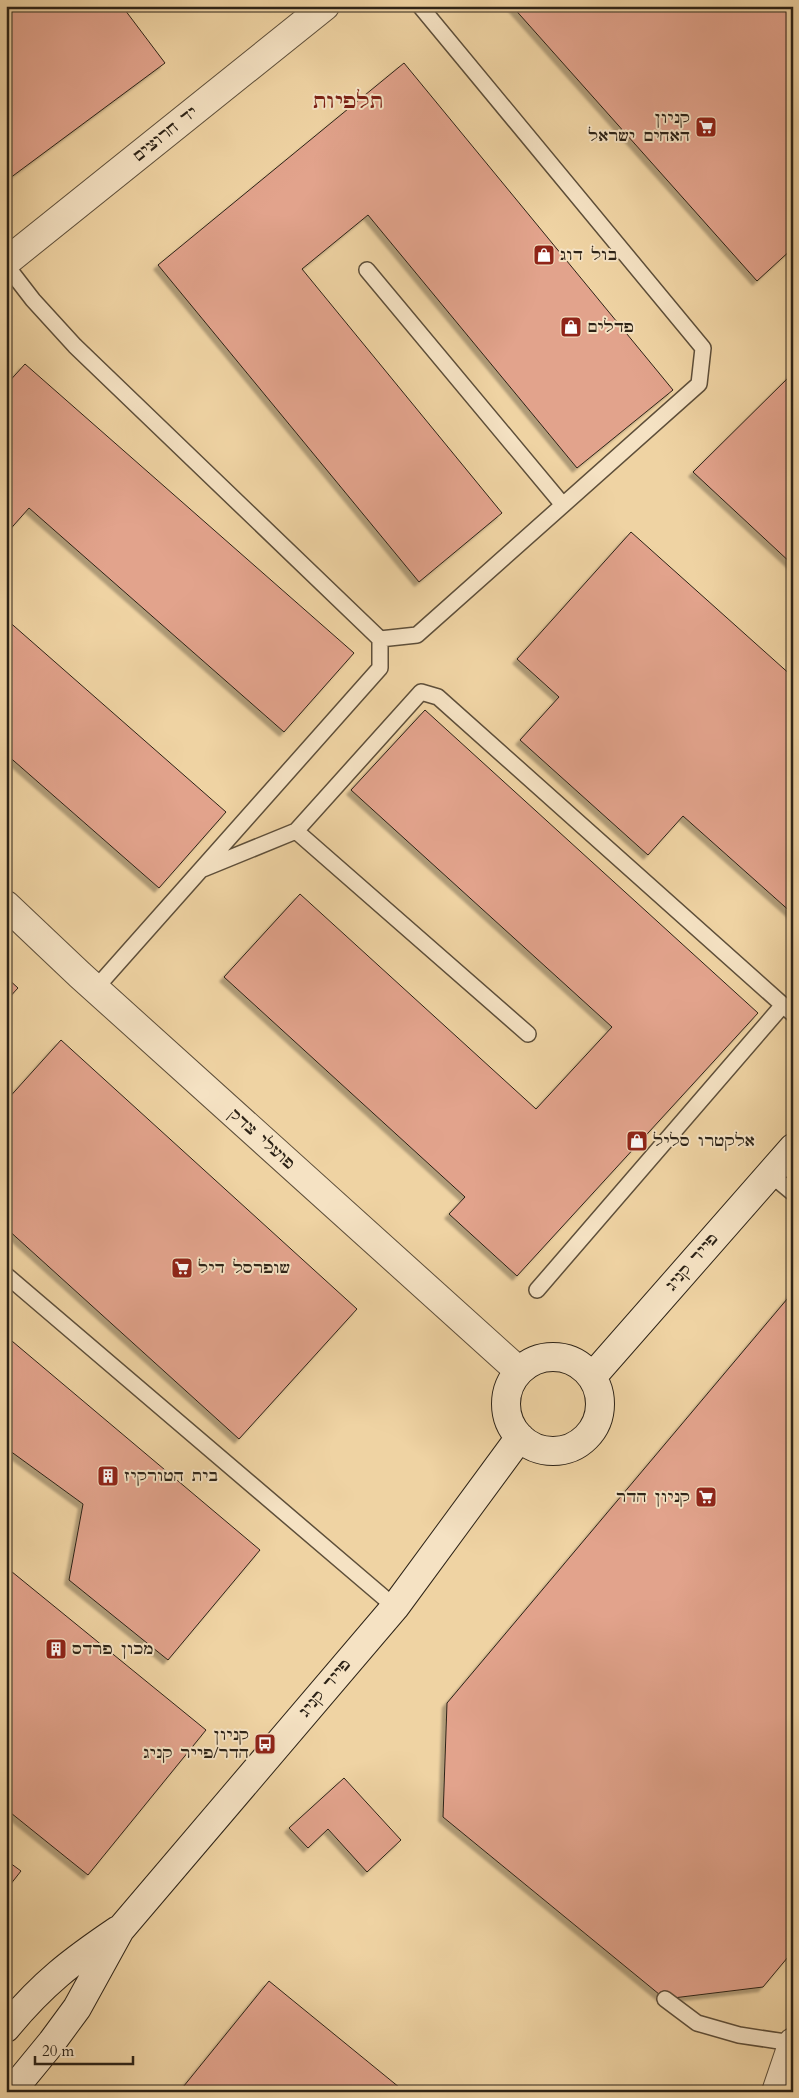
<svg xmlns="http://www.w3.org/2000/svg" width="799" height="2098" font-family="Cardo,'Frank Ruhl Libre',serif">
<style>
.building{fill:#e2a38c;stroke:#2d2317;filter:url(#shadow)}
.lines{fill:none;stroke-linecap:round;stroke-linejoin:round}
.lane-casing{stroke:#5e4f3a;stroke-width:18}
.street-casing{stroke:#5e4f3a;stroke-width:30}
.secondary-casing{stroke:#2d2317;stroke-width:30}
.lane{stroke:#f5e2c3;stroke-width:15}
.street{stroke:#f5e2c3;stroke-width:28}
.secondary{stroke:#f5e2c3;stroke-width:28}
.labels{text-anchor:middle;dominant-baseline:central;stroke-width:4;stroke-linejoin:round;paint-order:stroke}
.poi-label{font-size:16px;fill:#2d2317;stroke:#f5e2c3;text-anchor:start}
.street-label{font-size:16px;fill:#2d2317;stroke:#f5e2c3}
.district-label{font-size:21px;font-weight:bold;fill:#7a1f14;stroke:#f5e2c3}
</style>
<defs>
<filter id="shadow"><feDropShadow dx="-4.5" dy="4.5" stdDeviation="1" flood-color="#0004"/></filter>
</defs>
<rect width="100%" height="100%" fill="#efd3a3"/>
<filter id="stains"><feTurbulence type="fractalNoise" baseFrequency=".004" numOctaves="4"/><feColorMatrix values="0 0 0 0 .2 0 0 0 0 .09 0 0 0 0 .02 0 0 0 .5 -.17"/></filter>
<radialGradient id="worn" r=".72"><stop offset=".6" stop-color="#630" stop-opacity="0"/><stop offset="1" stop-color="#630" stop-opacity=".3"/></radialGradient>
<path class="building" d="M6,6h116l43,57 -159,118z
M512,6h281v242l-36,33z
M404,63l269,327 -96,78 -209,-253 -66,54 200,244 -83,69 -261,-317z
M25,364l329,289 -70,79 -255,-224 -23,26v-149z
M793,373v192l-100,-93z
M631,532l162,145v237l-110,-98 -35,39 -128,-115 39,-43 -42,-38z
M6,619l220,193 -67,76 -153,-134z
M425,710l333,303 -241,263 -68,-62 16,-17 -241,-220 76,-83 236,215 76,-82 -261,-237z
M6,977l12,11 -12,13z
M61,1040l296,269 -118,130 -233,-211v-127z
M793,1292v659l-30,36 -98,12 -222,-182 4,-114z
M6,1336l254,214 -92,110 -99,-80 14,-76 -77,-56z
M6,1567l200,163 -118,145 -82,-66z
M344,1778l57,62 -34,32 -39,-43 -20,19 -19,-20z
M6,1860l15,11 -15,19z
M269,1981l136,111h-226z"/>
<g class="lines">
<g class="lane-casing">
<path id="lane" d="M6,265l27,35 42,46 305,293v29l-285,321
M367,270l196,235
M380,639l37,-4 282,-251 4,-36 -283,-342
M296,831l232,203
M203,869l93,-38 125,-139 17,5 355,317
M770,1174l23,19
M6,1275l389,332
M537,1290l246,-285
M665,1999l32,24 42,12 53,8"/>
</g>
<g class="street-casing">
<path id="street" d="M6,262l319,-256
M6,905l74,70 439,396
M776,2092l17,-50"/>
</g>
<g class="secondary-casing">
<path id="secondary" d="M506 1404a47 47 0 1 1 94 0a47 47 0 1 1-94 0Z
M592,1377l201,-229
M6,2028c36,-44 66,-67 112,-98
M11,2092l41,-50 25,-34 43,-78 275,-323 125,-170"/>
</g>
<use href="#lane" class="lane"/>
<use href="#street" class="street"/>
<use href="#secondary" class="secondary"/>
</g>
<defs>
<g id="supermarket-square" transform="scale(1.125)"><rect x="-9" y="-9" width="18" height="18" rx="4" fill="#8f2418" stroke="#f5e2c3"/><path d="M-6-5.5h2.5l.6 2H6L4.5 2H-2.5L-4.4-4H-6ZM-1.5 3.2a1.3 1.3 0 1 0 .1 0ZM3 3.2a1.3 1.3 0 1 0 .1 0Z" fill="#fff"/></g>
<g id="shop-square" transform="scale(1.125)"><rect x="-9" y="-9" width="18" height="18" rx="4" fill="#8f2418" stroke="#f5e2c3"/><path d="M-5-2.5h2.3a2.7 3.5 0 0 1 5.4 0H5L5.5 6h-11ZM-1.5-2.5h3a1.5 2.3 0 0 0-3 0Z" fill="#fff"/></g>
<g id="building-square" transform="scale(1.125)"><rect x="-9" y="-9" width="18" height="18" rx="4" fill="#8f2418" stroke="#f5e2c3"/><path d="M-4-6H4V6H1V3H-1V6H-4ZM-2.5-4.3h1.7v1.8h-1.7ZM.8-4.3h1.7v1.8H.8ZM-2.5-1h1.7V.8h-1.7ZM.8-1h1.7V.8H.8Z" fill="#fff"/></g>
<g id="bus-square" transform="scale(1.125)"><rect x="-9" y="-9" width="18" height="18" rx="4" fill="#8f2418" stroke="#f5e2c3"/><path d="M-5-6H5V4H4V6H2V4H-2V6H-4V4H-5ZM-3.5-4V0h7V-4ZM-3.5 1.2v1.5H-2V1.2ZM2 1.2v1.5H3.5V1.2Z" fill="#fff"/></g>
</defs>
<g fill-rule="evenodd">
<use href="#supermarket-square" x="706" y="127"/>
<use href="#shop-square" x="544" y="255"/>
<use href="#shop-square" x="571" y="327"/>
<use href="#shop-square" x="637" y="1141"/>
<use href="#supermarket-square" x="182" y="1268"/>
<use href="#building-square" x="108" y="1476"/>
<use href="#supermarket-square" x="706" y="1497"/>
<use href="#building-square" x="56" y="1649"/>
<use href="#bus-square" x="265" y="1744"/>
</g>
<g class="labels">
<g class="poi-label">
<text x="690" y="118" text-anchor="end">קניון<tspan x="690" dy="18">האחים ישראל</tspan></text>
<text x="560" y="255">בול דוג</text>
<text x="587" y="327">פדלים</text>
<text x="653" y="1141">אלקטרו סליל</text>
<text x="198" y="1268">שופרסל דיל</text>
<text x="124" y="1476">בית הטורקיז</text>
<text x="690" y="1497" text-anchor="end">קניון הדר</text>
<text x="72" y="1649">מכון פרדס</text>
<text x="249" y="1735" text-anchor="end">קניון<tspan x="249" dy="18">הדר/פייר קניג</tspan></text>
</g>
<g class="street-label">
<text transform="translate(165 134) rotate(-39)">יד חרוצים</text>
<text transform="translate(262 1139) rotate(42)">פועלי צדק</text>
<text transform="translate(692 1262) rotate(-49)">פייר קניג</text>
<text transform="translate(325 1688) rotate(-50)">פייר קניג</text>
</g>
<g class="district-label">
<text x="348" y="101">תלפיות</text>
</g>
</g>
<rect width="799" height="2098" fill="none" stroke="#efd3a3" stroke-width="25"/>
<rect x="8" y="8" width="784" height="2083" fill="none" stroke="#2d2317" stroke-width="2.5"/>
<rect x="12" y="12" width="774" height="2073" fill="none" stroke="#2d2317"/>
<path d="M35 2056v8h98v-8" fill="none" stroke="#2d2317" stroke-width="2.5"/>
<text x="42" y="2056" font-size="15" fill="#2d2317" stroke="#f5e2c3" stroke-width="4" paint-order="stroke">20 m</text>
<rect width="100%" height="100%" filter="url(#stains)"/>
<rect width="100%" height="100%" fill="url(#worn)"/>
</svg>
